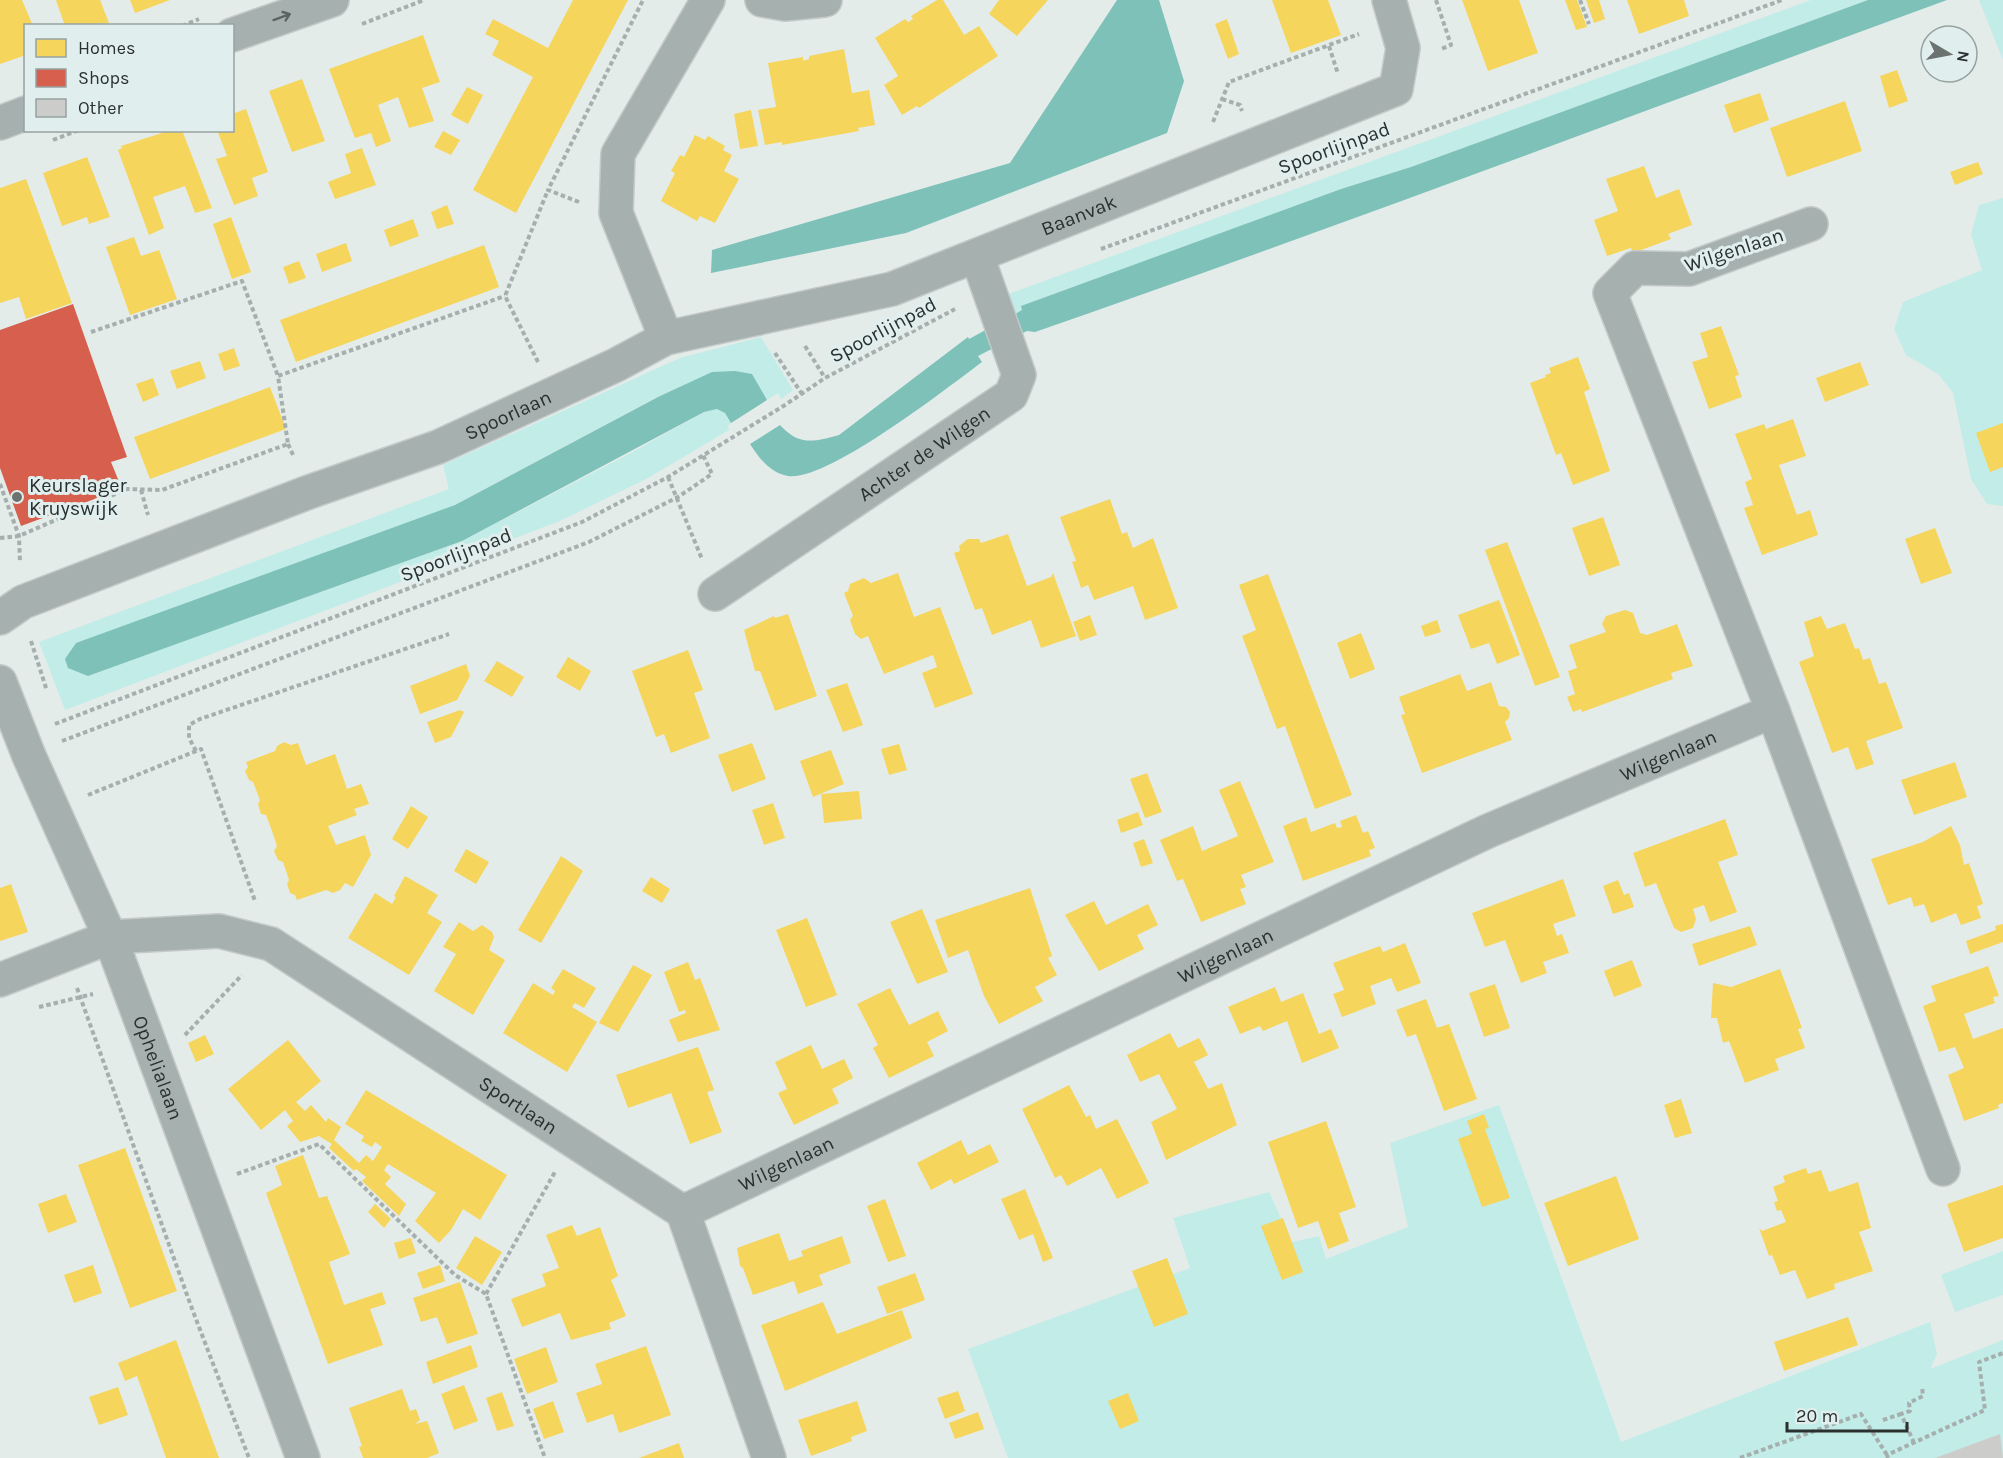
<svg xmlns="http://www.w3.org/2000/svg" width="2003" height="1458" font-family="Karla,sans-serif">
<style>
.green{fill:#c2ece7}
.water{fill:#7dc1b9}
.homes{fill:#f6d55c}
.shops{fill:#d6604d}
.building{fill:#cccdcb}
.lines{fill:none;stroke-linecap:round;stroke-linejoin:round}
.minor-casing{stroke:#c3c9c8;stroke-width:36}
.path{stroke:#a5afae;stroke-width:4;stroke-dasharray:4.5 3;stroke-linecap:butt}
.minor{stroke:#a6b0af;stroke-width:33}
.oneway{stroke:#5c6362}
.poi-dot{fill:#6b7270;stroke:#e0efed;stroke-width:2}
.labels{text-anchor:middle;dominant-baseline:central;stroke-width:6;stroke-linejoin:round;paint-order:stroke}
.street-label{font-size:20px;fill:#2a302f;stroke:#e0efed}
.poi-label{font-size:20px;fill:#2a302f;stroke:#e0efed;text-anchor:start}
</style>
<rect width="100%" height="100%" fill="#e4ecea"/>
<path class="green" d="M1811,0h57l-457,167 -70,22 -319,117 1,4 -10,5 -7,-20z
M1979,0h24v60z
M2003,198v308l-16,-2 -16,-25 -18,-86 -15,-19 -32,-19 -12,-26 9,-27 79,-32 -11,-35 8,-30z
M761,337l32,53 -12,9 -3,-6 -11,7 -16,-26 -94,23 -202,108 -367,171 374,-135 167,-87 75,-42 13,-3 8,4 6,10 -3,3 1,4 -81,48 -88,43 -495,189 -26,-68 410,-153 -6,-24 237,-107z
M1499,1105l122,337 309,-120 7,32 -7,15 73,-29v118h-995l-40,-109 222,-81 -17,-50 96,-26 23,50 27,-6 7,23 82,-32 -18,-84z
M2003,1251v44l-48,17 -14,-37z"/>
<path class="water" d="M1117,0h42l25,81 -17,52 -261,100 -195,40 1,-23 298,-87z
M1868,0h79c-304,111 -606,226 -912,332l-8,-1 -49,25 4,6c-35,26 -155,120 -194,114 -18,-3 -29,-18 -38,-32l30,-19c19,21 33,17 59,10l129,-98 1,2 48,-26 5,-3 -1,-4 320,-117 70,-22z
M735,371l17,3 15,26 -36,23 -6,-10 -8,-4 -13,3 -242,129 -374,135 -20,-8 -3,-9 11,-16 379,-138 203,-108 54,-25z"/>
<path class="homes" d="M0,0h22l11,26h-7v29l-26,9z
M56,0h44l9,23 -44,3z
M130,0h40l-35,13z
M573,0h55l-112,213 -43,-23 60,-113 -41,-22 7,-14 -14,-7 8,-15 55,29z
M937,0h6l21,35 15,-9 19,30 -79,52 -2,-2 -15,9 -18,-30 14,-9 -23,-38 30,-19 3,3 5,-3 -2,-3z
M999,0h49l-31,36 -28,-22z
M1272,0h56l13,35 -50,18z
M1462,0h57l19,53 -50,18z
M1565,0h12l10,27 -11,3z
M1586,0h13l6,19 -11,4z
M1627,0h57l5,16 -50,18z
M1227,19l12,35 -11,5 -13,-35z
M423,35l17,47 -18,6 12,33 -25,7 -11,-31 -20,8 13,36 -15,6 -5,-14 -16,5 -26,-69z
M844,49l8,44 17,-3 6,35 -17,3 1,3 -77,14v-3l-17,3 -7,-35 18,-3 -8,-44 35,-6v4l6,-2v-3z
M1897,70l11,31 -19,7 -9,-32z
M302,79l23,62 -33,11 -23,-61z
M467,87l16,8 -15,29 -17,-9z
M1760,93l9,27 -35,13 -10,-28z
M1845,101l17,50 -75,26 -17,-49z
M246,109l22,63 -16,6 6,18 -24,9 -18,-46 11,-3 -10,-26h15v-16z
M751,110l7,36 -18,3 -6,-35z
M163,130h19l30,78 -17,5 -10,-27 -32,11 11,31 -15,7 -31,-85 4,-2 -1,-2 41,-13z
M443,131l17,9 -9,15 -17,-8z
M695,135l10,5 3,-4 17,10 -2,4 9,5 -8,16 15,8 -24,44 -15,-7 -3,5 -36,-20 14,-28 -4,-2 9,-16 4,2z
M362,148l14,37 -41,14 -7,-17 23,-9 -6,-19z
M87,157l23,60 -21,7 -2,-7 -25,9 -19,-53z
M1978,162l5,12 -28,11 -5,-13z
M1644,166l12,32 23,-9 13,36 -24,9 3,5 -38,14 -2,-5 -24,8 -13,-36 24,-9 -12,-32z
M26,179l46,124 -46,16 -7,-22 -19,6v-115z
M447,205l7,19 -17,5 -6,-17z
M231,217l20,55 -19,7 -19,-55z
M413,219l6,17 -29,11 -6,-17z
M134,237l7,19 18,-6 18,49 -47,16 -24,-68z
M346,243l6,18 -30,11 -6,-18z
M484,245l15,42 -203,75 -16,-42z
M299,261l7,17 -17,6 -6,-17z
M1721,326l18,49 -4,1 7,21 -33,12 -17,-47 16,-5 -8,-24z
M234,348l6,18 -16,5 -6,-17z
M1578,357l12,32 -6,3 26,79 -37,14 -12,-32 -5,2 -26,-72 16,-6 -1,-2 6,-2 -2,-5z
M200,361l6,17 -29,11 -7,-18z
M1860,362l9,23 -44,17 -9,-24z
M153,378l6,17 -16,7 -7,-18z
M270,387l16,42 -136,50 -16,-42z
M1793,419l13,37 -27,9 18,50 13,-5 8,25 -56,20 -18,-47 9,-3 -8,-23 7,-3 -17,-45 29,-10 2,5z
M2003,423v44l-13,5 -14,-39z
M1110,499l12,35 5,-2 6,16 20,-10 25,70 -33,12 -12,-34 -39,14 -6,-15 -7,3 -9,-26 4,-1 -16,-44z
M1603,517l17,48 -31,11 -17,-48z
M1935,528l17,45 -31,11 -16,-45z
M1008,534l19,52 24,-9 2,-4 23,63 -35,12 -10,-28 -39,15 -10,-27 -7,2 -21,-57 6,-2 -1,-5 9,-7h11l2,4z
M1507,542l53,135 -25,9 -50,-136z
M898,573l16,44 26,-10 33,87 -38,14 -13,-35 15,-6 -4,-12 -49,19 -16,-38 -7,3 -6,-5 -5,-14 3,-4 -9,-23 4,-2 2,-7 14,-6 7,5z
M1268,574l84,221 -37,14 -30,-83 -8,3 -35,-93 14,-6 -17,-45z
M1499,600l21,55 -23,9 -8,-21 -18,6 -13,-34z
M1625,610l8,3 7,20 7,2 30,-11 16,42 -22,7 2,6 -91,33 -1,-3 -8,3 -6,-15 8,-3 -7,-23 9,-3 -8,-23 37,-13 -4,-8 4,-8z
M788,614l29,82 -42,15 -15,-40h-5l-11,-41 30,-14 1,2z
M1090,615l7,20 -17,6 -7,-19z
M1821,616l6,13 18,-6 10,26 4,-1 4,12 7,-2 9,26 7,-2 17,46 -37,13 8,23 -18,6 -8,-23 -16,6 -33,-91 15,-6 -10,-34z
M1437,620l4,12 -16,5 -4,-11z
M1361,633l14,36 -25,10 -13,-36z
M688,650l15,40 -9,3 16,45 -39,15 -7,-19 -8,3 -24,-66z
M568,657l23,14 -11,20 -24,-14z
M497,661l27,16 -12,20 -28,-16z
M466,664l4,12 -13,24 -37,14 -10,-28z
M1460,674l7,17 24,-9 8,24 7,1 4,5 -1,6 -4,4 7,18 -90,33 -21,-58 4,-1 -6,-17z
M847,683l16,42 -20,7 -17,-42z
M460,710l4,2 -13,25 -16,6 -8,-21z
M284,742l7,3 7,-2 8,22 29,-11 12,35 14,-5 8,20 -15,5 3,6 -29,11 8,19 29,-10 6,20 -18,32 -8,-4 -5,7 -7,3 -7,-3 -29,10 -2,-5 -5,-2 -3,-9 2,-4 -6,-18 -5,-2 -4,-9 3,-5 -5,-15 -6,-16 -5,-1 -3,-10 2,-4 -7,-18 -4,-2 -4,-9 3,-4 -2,-5 29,-11 2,-5z
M752,743l14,36 -34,13 -14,-37z
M899,744l8,26 -18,5 -8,-26z
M831,750l13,34 -31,13 -13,-36z
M1955,762l12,35 -53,18 -13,-35z
M1147,773l15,39 -17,6 -15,-39z
M1240,781l34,81 -33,13 5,12 -6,2 6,15 -45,18 -18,-43 -6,2 -17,-41 33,-14 9,25 36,-15 -19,-46z
M859,791l3,28 -38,4 -3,-29z
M773,803l12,35 -21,7 -12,-35z
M411,806l17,11 -20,32 -16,-10z
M1138,812l5,13 -22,8 -4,-13z
M1356,815l7,18 5,-2 7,17 -6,2 2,6 -68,25 -20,-55 23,-9 5,15 24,-9 2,5 5,-1 -2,-6z
M1725,819l13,36 -20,7 19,50 -27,10 -6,-17 -11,4 3,10 -3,9 -12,4 -7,-4 -18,-45 -11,4 -12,-34z
M1951,826l9,19 4,20 5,-2 14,41 -6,2 4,12 -20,7 -5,-12 -25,10 -7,-19 -10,3 -3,-10 -23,8 -17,-46 52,-17z
M1144,839l9,24 -12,4 -8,-24z
M466,849l23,13 -13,22 -22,-13z
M561,856l22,15 -42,72 -23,-13z
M405,876l33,19 -11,18 15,9 -33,53 -61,-37 27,-45 17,11 4,-7 -2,-1z
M651,877l19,12 -8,14 -20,-12z
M1563,879l13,37 -23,8 4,12 5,-2 7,19 -26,9 4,11 -26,10 -16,-43 -20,7 -13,-34z
M1618,880l6,15 5,-2 5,14 -21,7 -10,-28z
M11,884l17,48 -28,9v-53z
M1030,888l22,68 -4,2 9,17 -22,12 8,14 -44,23 -15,-28 -16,-46 -20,8 -13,-38z
M1094,901l12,24 42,-21 10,21 -21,10 7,14 -45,22 -34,-56z
M922,909l26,63 -31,12 -27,-62z
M807,918l30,77 -31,12 -30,-77z
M459,922l14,9 9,-6 10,7 2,5 -5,13 16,10 -32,55 -39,-24 22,-37 -13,-7z
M2003,924v18l-33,12 -4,-13 30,-11 -1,-4z
M1750,926l7,19 -58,21 -7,-22z
M1405,943l16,40 -24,9 -6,-14 -21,8 6,18 -34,13 -9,-23 11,-4 -11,-27 47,-17 3,6z
M1632,960l10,26 -28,11 -10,-26z
M688,962l7,18 5,-2 20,52 -42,12 -9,-22 17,-7 -1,-3 -6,2 -15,-40z
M633,965l19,10 -34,57 -19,-9z
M1988,966l11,30 -6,1 2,6 -31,11 9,25 30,-11v75l-5,2 1,3 -35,13 -16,-46 16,-7 -9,-21 -16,5 -16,-46 13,-5 -5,-15z
M563,969l33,19 -12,20 -9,-5 -3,4 25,15 -30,50 -64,-39 30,-50 20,12 2,-4 -4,-3z
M1780,969l22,59 -4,1 7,19 -30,11 4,11 -34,13 -16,-42 -6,2 -6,-25h-6l2,-35 18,4z
M1495,984l15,44 -26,9 -15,-44z
M1275,987l6,15 22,-9 16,41 12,-5 8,19 -37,15 -15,-42 -24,10 -3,-5 -20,8 -12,-27z
M890,988l19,37 29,-14 10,20 -21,11 7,14 -45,22 -16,-30 5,-3 -21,-41z
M1426,999l11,29 12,-4 28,75 -33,12 -28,-77 -9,3 -11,-27z
M1170,1033l8,15 21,-10 9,17 -14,7 14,27 14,-6 15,42 -71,35 -15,-38 26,-13 -18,-35 -19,8 -13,-27z
M205,1035l9,19 -18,8 -8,-19z
M288,1040l33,41 -25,21 9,9 6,-6 15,17 2,-4 13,9 -7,13 25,23 7,-8 7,6 9,-14 -7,-5 -3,5 -11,-6 3,-5 -19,-12 21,-34 141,85 -27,45 -17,-11 -12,21 -12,13 -24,-22 21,-28 -48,-29 -4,6 7,7 -6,7 21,20 -7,12 -37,-35 4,-4 -10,-8 -2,2 -25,-23 3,-4 -13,-8 -19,6 -13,-16 6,-5 -8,-11 -24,20 -33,-41z
M811,1045l11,24 22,-10 9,19 -21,11 7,14 -45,22 -16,-32 9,-4 -12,-27z
M698,1047l16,43 -7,2 15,40 -32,12 -19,-51 -43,15 -12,-33z
M1069,1085l17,32 4,-2 6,14 21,-10 32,64 -32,16 -16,-31 -34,18 -6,-11 -6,3 -33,-69z
M1681,1099l11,34 -17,5 -11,-33z
M1484,1114l5,14 -4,1 25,69 -28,9 -24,-68 14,-5 -5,-13z
M1326,1121l30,86 -17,6 10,28 -21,8 -10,-28 -20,7 -30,-86z
M961,1140l7,15 22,-11 9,18 -45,22 -3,-5 -20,11 -14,-27z
M125,1148l52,143 -47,17 -52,-143z
M303,1155l16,43 8,-2 23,58 -21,8 15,43 38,-13 4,12 -16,5 13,36 -55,19 -62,-171 16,-8 -7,-19z
M1806,1168l2,6 13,-4 8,22 29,-10 13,46 -12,4 14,39 -39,13 1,5 -28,10 -12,-29 -15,5 -8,-20 -3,1 -10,-28 3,3 24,-9 -5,-12 -4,1 -3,-9 4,-1 -5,-14 12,-5 -2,-6z
M1616,1176l23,63 -71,27 -24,-63z
M2003,1185v53l-39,14 -17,-48z
M1025,1189l28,69 -10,4 -10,-28 -14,6 -18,-41z
M66,1194l11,28 -29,11 -10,-29z
M885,1199l21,57 -18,6 -21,-56z
M375,1204l16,15 -7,9 -16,-16z
M1283,1218l20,54 -21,8 -21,-54z
M572,1225l5,11 23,-9 18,49 -7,4 15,36 -17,7 2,6 -40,11 -11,-27 -38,14 -11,-28 35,-13 -4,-12 17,-6 -13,-33z
M779,1233l10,28 14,-5 -2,-5 41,-15 9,27 -32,12 4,10 -25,9 -4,-13 -41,14 -10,-27 -3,-2 -3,-18z
M475,1236l27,16 -20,33 -26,-17z
M411,1238l5,15 -17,6 -5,-16z
M1167,1258l21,56 -34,13 -22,-56z
M93,1265l9,28 -28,10 -10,-28z
M440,1265l5,16 -22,8 -6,-16z
M915,1273l10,27 -38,14 -10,-27z
M460,1282l18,52 -31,10 -10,-27 -16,5 -8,-24z
M823,1302l14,32 65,-24 10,28 -127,53 -24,-66z
M1848,1317l10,28 -74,26 -10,-29z
M176,1340l13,36 30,82h-53l-29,-82 -12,5 -7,-18z
M471,1345l7,22 -45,17 -7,-22z
M646,1346l25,69 -52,18 -6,-19 -26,9 -11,-30 26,-9 -7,-20z
M546,1347l12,35 -31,12 -13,-35z
M464,1385l14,36 -24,9 -13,-36z
M118,1387l10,28 -29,10 -10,-28z
M402,1389l8,22 6,-2 4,11 -5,4 12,-3 12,32 -12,5h-64l-4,-11 3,-1 -13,-38z
M958,1391l7,20 -20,8 -8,-21z
M502,1392l12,34 -17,5 -11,-33z
M1128,1393l11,28 -19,8 -12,-28z
M553,1401l11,31 -20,7 -11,-30z
M857,1401l10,30 -16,6 1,4 -41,15 -13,-36z
M978,1412l6,17 -29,10 -6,-16z
M679,1443l5,15h-45z"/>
<path class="shops" d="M73,304l54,153 -16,5 11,27 -101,37 -21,-58v-138z"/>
<path class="building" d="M2000,1434l3,24h-68z"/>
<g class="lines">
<g class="minor-casing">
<g id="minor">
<path d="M762,0l23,4 40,-4"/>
<path d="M232,35l100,-35"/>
<path d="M0,123l26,-10"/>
<path d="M1811,224l-122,45 -54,-1 -25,25 163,418 170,458"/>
<path d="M666,338l-50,-125 2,-59 90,-154"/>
<path id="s1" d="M715,594l296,-199 8,-20 -42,-119"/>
<path id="s2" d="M0,618l23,-16 286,-110 129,-45 178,-82 50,-27 226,-49 504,-200 7,-41 -14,-48"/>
<path id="s3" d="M0,682l29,74 81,181 193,521"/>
<path id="s4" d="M0,980l110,-43 109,-6 52,13 412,268 86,246"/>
<path id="s5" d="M683,1212l805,-381 285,-120"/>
</g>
</g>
<path class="path" d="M1436,0l15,45 -10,4
M1580,0l9,24
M362,24l62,-24
M182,26l17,-7
M1329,46l9,28
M1222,99l18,6 2,6
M1213,122l16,-40 130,-48
M53,140l26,-10
M579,202l-31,-12 95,-190
M1101,249l681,-249
M91,332l151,-51 36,95
M805,346l20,32
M775,353l27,41
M538,362l-33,-66 43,-106
M288,444l6,13
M668,477l34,82
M0,484l19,52 1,27
M141,490l7,25
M0,538l19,-2 108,-47 35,1 126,-46 -10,-68 227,-80
M31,641l16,50
M55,724l527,-202 86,-45 117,-72 40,-27 130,-69
M62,741l527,-199 89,-45 34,-23 -9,-19
M196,751l-7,-13v-13l11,-6 249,-85
M88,795l113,-46 54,152
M77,988l114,318 58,152
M39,1007l54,-13
M185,1035l57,-60
M237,1174l82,-30 136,131 31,19 59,164
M486,1294l69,-122
M1883,1420l18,-6
M1914,1443l-13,-29 9,-3 -1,-8 14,-7 -1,-10
M1740,1458l121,-44 26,41
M1888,1458l-1,-3 98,-45 -6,-48 24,-9"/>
<use href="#minor" class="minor"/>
</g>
<defs><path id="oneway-shaft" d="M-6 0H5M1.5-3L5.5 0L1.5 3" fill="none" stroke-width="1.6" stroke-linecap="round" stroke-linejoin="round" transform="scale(1.5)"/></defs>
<use class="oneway" href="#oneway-shaft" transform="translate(282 17) rotate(-20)"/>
<circle class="poi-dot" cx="17" cy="497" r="6"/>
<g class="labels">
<g class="street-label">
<text transform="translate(1334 148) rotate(-20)">Spoorlijnpad</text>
<text stroke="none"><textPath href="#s2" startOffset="1156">Baanvak</textPath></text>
<text transform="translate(1734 250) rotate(-18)">Wilgenlaan</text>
<text transform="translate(883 330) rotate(-28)">Spoorlijnpad</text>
<text stroke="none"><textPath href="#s2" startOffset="548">Spoorlaan</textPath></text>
<text stroke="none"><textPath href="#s1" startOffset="252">Achter de Wilgen</textPath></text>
<text transform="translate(456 555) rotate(-21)">Spoorlijnpad</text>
<text stroke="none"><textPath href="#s5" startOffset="1086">Wilgenlaan</textPath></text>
<text stroke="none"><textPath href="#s5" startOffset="600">Wilgenlaan</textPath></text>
<text stroke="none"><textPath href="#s3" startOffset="417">Ophelialaan</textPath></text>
<text stroke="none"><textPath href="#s4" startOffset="576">Sportlaan</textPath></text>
<text stroke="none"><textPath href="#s5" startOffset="114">Wilgenlaan</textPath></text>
</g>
<g class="poi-label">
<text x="29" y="485">Keurslager<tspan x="29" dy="23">Kruyswijk</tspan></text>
</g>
</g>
<rect x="24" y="24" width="210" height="108" fill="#e0efed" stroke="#97a3a1" stroke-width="1.5"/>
<rect x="36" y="39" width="30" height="18" fill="#f6d55c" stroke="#97a3a1" stroke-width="1.5"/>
<text x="78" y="54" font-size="18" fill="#2a302f">Homes</text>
<rect x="36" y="69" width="30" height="18" fill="#d6604d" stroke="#97a3a1" stroke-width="1.5"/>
<text x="78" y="84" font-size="18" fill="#2a302f">Shops</text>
<rect x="36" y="99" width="30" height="18" fill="#cccdcb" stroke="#97a3a1" stroke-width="1.5"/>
<text x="78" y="114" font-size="18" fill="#2a302f">Other</text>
<g transform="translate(1949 54) rotate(100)"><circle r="28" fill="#e0efed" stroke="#97a3a1" stroke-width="1.5"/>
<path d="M0-4.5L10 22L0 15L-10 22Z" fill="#6b7270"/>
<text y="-9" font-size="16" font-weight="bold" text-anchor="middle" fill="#2a302f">N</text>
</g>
<path d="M1787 1422v9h120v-9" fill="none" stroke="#2a302f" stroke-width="3"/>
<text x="1796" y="1422" font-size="18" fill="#2a302f" stroke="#e0efed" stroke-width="4.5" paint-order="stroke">20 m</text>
</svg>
